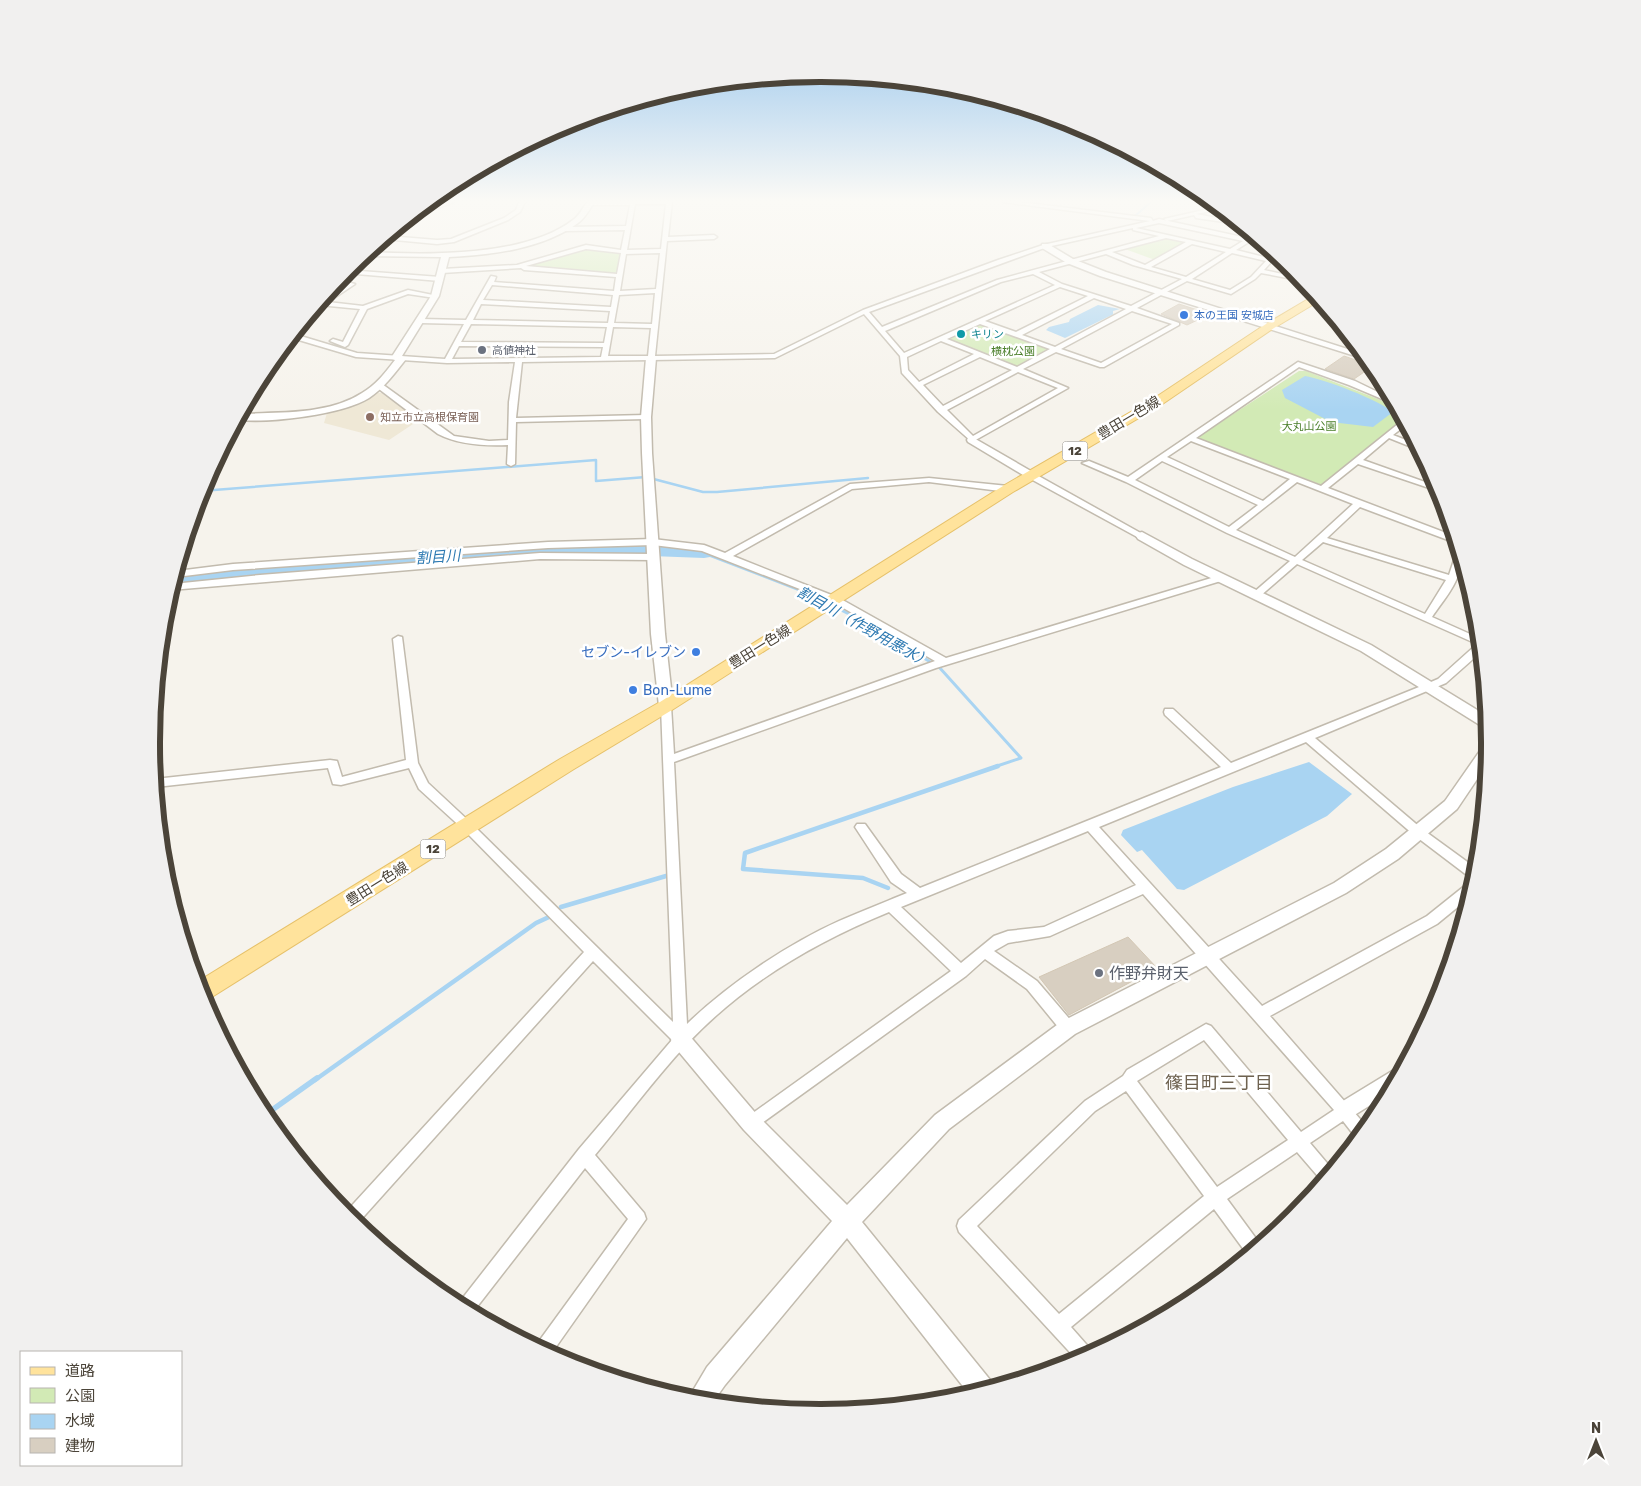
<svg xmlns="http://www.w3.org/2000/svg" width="1641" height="1486" font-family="Rubik,'Noto Sans JP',sans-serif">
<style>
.education{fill:#efe8d6}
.green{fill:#d2eab5}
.water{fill:#a9d4f2}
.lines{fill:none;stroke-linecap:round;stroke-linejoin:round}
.stream-far4{stroke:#a9d4f2;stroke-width:2}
.stream-far3{stroke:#a9d4f2;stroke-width:2.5}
.stream-far2{stroke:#a9d4f2;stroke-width:3}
.stream-far1{stroke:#a9d4f2;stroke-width:4.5}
.stream{stroke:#a9d4f2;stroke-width:5.5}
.river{fill:#a9d4f2;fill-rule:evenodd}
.building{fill:#d8cfc1;stroke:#d3c7b4}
.minor-casing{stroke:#c2bbae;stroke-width:3}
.tertiary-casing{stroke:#c2bbae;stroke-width:3}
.primary-casing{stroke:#e6c16a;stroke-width:2}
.minor{fill:#fff;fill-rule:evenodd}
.tertiary{fill:#fff;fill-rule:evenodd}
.primary{fill:#ffe39c;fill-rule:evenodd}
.shop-dot{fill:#3f7fe0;stroke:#fff;stroke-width:2}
.culture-dot{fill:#0f9aa8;stroke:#fff;stroke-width:2}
.worship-dot{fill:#6b7280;stroke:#fff;stroke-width:2}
.education-dot{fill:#8d6e63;stroke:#fff;stroke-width:2}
.labels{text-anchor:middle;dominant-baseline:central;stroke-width:5;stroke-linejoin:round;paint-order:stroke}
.far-shop-label{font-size:11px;fill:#366cbe;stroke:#fff;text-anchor:start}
.far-culture-label{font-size:11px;fill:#0d838f;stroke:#fff;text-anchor:start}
.far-worship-label{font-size:11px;fill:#5b616d;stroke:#fff;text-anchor:start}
.far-park-label{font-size:11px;fill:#4a7f2a;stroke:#fff}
.far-education-label{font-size:11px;fill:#785e54;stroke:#fff;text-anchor:start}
.shield{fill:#fff;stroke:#817c74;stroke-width:1}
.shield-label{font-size:12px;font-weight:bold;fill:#4b4439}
.street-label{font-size:14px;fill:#4b4439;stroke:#fff}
.shop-label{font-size:14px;fill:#366cbe;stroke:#fff;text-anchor:end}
.water-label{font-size:15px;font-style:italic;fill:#2e7ab2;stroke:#fff}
.near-worship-label{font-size:16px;fill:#5b616d;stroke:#fff;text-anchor:start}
.near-neighbourhood-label{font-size:18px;fill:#6e6250;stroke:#fff}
.rim{fill:none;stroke:#4b4439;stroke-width:6}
</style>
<rect width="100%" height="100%" fill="#f6f3ec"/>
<path class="education" d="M377,393h5l37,27 -30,20 -65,-17 3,-10 31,-10z"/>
<path class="green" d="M1166,238l20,4 -31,18 -30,-11z
M584,248l37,5 -4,19 -5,2 -84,-7v-2z
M980,324l69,25 1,2 -31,16h-4l-68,-27z
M1299,371h7l90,35 7,14 -81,65 -123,-46 -1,-2z"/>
<path class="water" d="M1098,305l22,4 -7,2v3l3,-1 -51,25 -19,-8 3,-3 20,-5 1,-3z
M1305,376c19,3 74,24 88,36l-20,15 -42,-5 -46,-24 -3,-8z
M1309,762l43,32 -25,22 -143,74 -7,-1 -35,-39 -5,2 -16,-17 2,-5 110,-43z"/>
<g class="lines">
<path class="stream-far4" d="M1135,216l16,-14"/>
<path class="stream-far3" d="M201,491l395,-31v21l50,-4 57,15h14l151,-14"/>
<path class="stream-far2" d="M704,553l101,39 46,23 88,52 82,91 -27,9"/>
<path class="stream-far1" d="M888,888l-25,-10 -120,-9 2,-16 253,-87
M561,907l105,-31
M315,1080l221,-157 13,-6"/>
<path class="stream" d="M265,1115l52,-37"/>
<path class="river" d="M586,544l118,4 6,1 3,4 -3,4 -6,1 -79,-3 -118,3 -226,16 -109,12 3,-11 106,-12 226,-16z"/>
</g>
<path class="building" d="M1179,304l31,10 -23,11 -26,-11z
M1344,356l29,10 -19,13 -29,-10z
M1128,937l29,31 -88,47 -30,-38z"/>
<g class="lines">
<g class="minor-casing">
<path id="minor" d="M446,202h8l-44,16 6,-5z
M519,202h6l-5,10 -12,8 -54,22 -17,2 -53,-5 4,-3 49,4 14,-1 53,-21 12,-8z
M591,202h81l-4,35 46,-2 3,2 -3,2 -47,2 -12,115 119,-2 89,-44 135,-50 45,-15 107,-24 -147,-19h16l132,16 2,3 6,-2 88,19 6,-1 2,1 -2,2 10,4 -14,-2 -13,8 36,9v2l-8,9 36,8 3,3 -42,-8 -6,6 -24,15 -44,-13 -50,27 42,15v2l-75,42h-4l-44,-15 -33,17 45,19 -96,54 -34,-30 -36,-39 -2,-17 -36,-42 -89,44 -253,4 -6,56 130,-3 4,2 -4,2 -130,3 -1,42 -4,2 -4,-2 1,-19c-23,1 -49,0 -70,-11l-63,-48 7,-2 72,52 35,5 19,-1 1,-38 6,-40 -68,1 -91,-6 -64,-19 2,-4 63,19 88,6 19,-35 -43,-1 -3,-2 3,-2 45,1 25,-44 5,1 -2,5 120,9 2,-14 -92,-7 -3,-2 -79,5 -3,-2 3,-2 75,-4 69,-20 35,5 4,-20 -60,1 -3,-2 3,-2 61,-1 4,-21h-41zM635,204h31l-5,45 -34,1zM1159,223l84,18 -13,8 -94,-21zM1133,228v2l26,6 -162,44 -115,47 -13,-15 178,-65zM1166,238l20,4 -41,23 -33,-13zM1192,244l34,8 -40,25 -35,-10zM586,249l35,4 -4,21 -91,-8zM660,253l-4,36 -36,2 6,-37zM1232,253l34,8 -15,16 -21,13 -38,-11zM1106,254l27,11 49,14 -51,27 -69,-22 -23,-12zM1033,274l22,11 -151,68 -19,-22 116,-49zM492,285l121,10 -2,12 -128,-7zM1060,287l28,9 -72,36 -31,-11zM655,293l-3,31 -38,-1 5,-28zM1094,298l32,11 -71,38 -33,-12zM481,304l129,7 -2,12 -135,-3zM1132,311l40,13 -71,39 -40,-14zM471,324l136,3 -3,16 -143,-1zM980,324l70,25 -33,18 -70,-28zM613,327l38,1 -3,28h-40zM941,341l33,13 -55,28 -11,-12 -1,-13zM459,346l144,1 -2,10 -149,2zM980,357l32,13 -69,36 -20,-21zM1018,372l40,16 -85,48 -26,-26z
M1217,207l3,2 -24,5 38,7 4,3 -42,-6 -2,-3 -27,6 -3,-2z
M347,270l93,7 3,2 -3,2 -96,-8z
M339,280l16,4 -27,18 35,4 45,-16 30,6 -3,2 -27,-4 -41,15 -19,36 -3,2 -15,-6 3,-2 10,3 17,-33 -41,-4 4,-5 23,-15 -10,-1z
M1335,321v-1l5,6 -6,-2z
M1298,362l57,19 37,18 2,5 -45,-19 -50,-18 -103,71 125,48 82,-66 3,5 -13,10 23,9 3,6 -30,-12 -26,22 76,27 2,5 -83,-28 -30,24 126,48 2,7 -96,-36 -33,31 122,37 6,-18 4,-3c7,22 -15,45 -27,63l47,21 2,14 -35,31 -131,55 107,91 55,40 -2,11 -3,-1 -58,-44 -108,-93 -207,85 163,179 165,-90 40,-32 7,-1 -4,14 -33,27 -167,92 97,111 -10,12 -14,-18 -33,22 22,26 -10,12 -25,-29 -70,47 33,45 -13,10 -33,-45 -143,118 22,25 -15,9 -119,-129 -2,-6 2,-6 126,-119 38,-25 4,-6 79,-46 5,2 90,106 33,-22 -191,-216 -93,42 -42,7 -14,8 43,30 36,42 2,5 -2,5 -5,2 -5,-2 -36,-44 -42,-30 -19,17 -215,155 -5,-3 -3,-5 3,-5 205,-147 -62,-59c-74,30 -147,73 -202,132 -33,35 -61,74 -92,111l49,58 2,6 -95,135 -15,-8 1,-2 91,-125 -43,-51 -112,144 -15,-8 121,-155 93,-109 -79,-79 -236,263 -12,-11 239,-261 -120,-122 -45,-41 -10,-21 -68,17 -8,-1 -5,-16 -172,19 -1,-8 175,-19 7,1 5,16 64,-17 -13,-121 5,-3 4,1 16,126 10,20 44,41 201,198 -12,-316 1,-3 4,-1 5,4 3,48 261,-93 -102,-59 -131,-51 -49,-6 -105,3 -315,22 -57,7 1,-6 56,-7 315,-22 105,-3 51,6 21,8 125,-69 79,-6 79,8 4,3 -4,3 -79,-10 -77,7 -119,67 106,42 107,60 272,-82h6v4l-288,88 -262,94 13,262c41,-40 101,-80 152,-103 23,-10 46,-19 68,-28l-16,-11 -34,-52 -2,-3 2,-3h8l36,50 19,14 301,-121 -56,-52 -1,-3 1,-3h8l58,54 193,-78 14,-6 39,-35 -180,-80 -38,33h-6v-4l37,-32 -63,-28 -101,-51 -44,-19 7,-2 39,16zM1191,441l99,38 -27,22 -96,-44zM1162,461l96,44 -29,22 -94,-47zM1297,482l56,22 -58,53 -59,-27zM1323,542l123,38 -21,34 -123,-54zM1088,831l48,54 -92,42 -36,4 -14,5 -33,27 -60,-56zM1204,1040l84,100 -71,47 -80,-106zM1126,1091l78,105 -145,118 -82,-88 118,-115z
M1029,474h6l111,62 -4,3 -3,-1 -110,-60z
M540,553l113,1 5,3 -5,3 -113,-1 -369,31 2,-6 87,-9z"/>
</g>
<g class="tertiary-casing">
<path id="tertiary" d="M587,202h7c-4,7 -9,16 -16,21 -35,26 -87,32 -129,34l-10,39 -37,60 4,3c-11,14 -22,29 -37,39 -28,17 -98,25 -131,22l3,-6c39,-2 87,1 121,-21 14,-8 23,-20 33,-33l-4,-2 40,-62 10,-39 -77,-1 5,-4c58,3 156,5 204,-32 6,-4 10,-12 14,-18z
M1042,244h6l25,15 33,13 257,82 5,6 -268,-84 -33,-13 -25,-15z
M651,355l5,3 -5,59 1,36 13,181 8,72 -2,3h-10l-2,-3 -8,-72 -9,-181 -1,-36 5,-59z
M972,437l64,37 2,2 -2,2h-8l-60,-36 -1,-2 1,-2z
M1142,532l50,27 179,86 116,71 1,12 -5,-1 -122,-76 -177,-86 -46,-26 -2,-3 2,-3z
M1490,744l-2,19 -31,46 -59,50 -52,34 -271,141 -126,95 -87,93 129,159 2,6 -24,7 -122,-156 -122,147 -12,17 -25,-3 19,-32 125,-146 -88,-91 -70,-84 -3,-6 3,-6 7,-3 7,3 70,82 89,89 88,-90 126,-93 273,-139 52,-34 59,-48 39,-56z
M1397,1068l4,1 -13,25 -43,27 -7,-3 -3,-7 3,-7z"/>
</g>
<g class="primary-casing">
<path id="primary" d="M1315,295l4,6 -45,27 -113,77 -148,87 -341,218 -98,59 -370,233 -7,-20 363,-223 100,-57 343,-216 150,-87 113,-75z"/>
</g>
<use href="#minor" class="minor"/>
<use href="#tertiary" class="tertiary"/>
<use href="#primary" class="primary"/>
</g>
<linearGradient id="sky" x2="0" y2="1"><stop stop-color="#8fc1ec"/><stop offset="0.49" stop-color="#fbfaf6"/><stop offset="1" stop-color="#fbfaf6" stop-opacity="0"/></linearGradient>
<rect width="1641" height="410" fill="url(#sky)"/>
<g class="shop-dot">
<circle cx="1184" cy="315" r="5"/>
<circle cx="696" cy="652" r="5"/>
<circle cx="633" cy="690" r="5"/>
</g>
<circle class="culture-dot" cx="961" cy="334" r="5"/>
<g class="worship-dot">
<circle cx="482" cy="350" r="5"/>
<circle cx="1099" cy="973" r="5"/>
</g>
<circle class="education-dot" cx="370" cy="417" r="5"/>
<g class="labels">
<g class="far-shop-label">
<text x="1194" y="315">本の王国 安城店</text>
</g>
<g class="far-culture-label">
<text x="971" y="334">キリン</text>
</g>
<g class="far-worship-label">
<text x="492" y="350">高値神社</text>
</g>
<g class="far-park-label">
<text x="1013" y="351">横枕公園</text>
<text x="1309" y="426">大丸山公園</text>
</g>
<g class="far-education-label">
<text x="380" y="417">知立市立高根保育園</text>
</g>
<g class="shield">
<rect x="1062.5" y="441.5" width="25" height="19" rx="4"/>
<rect x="420.5" y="839.5" width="25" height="19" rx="4"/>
</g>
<g class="shield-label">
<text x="1075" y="451">12</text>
<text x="433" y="849">12</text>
</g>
<g class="street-label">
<text transform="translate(1129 418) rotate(-31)">豊田一色線</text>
<text transform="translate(760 647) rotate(-32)">豊田一色線</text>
<text transform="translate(377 884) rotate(-32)">豊田一色線</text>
</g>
<g class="shop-label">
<text x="686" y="652">セブン-イレブン</text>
<text x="643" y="690" text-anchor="start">Bon-Lume</text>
</g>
<g class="water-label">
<text transform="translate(438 557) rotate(-4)">割目川</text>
<text transform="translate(864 627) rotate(29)">割目川（作野用悪水）</text>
</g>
<g class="near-worship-label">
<text x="1109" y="973">作野弁財天</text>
</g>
<g class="near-neighbourhood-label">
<text x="1219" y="1083">篠目町三丁目</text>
</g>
</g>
<path d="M0 0H1641V1486H0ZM820 82H821A660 660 0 0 1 1481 742V744A660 660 0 0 1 821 1404H820A660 660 0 0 1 160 744V742A660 660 0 0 1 820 82Z" fill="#f1f0ef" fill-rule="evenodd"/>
<path class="rim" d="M820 82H821A660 660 0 0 1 1481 742V744A660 660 0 0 1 821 1404H820A660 660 0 0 1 160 744V742A660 660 0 0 1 820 82Z"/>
<rect x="20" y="1351" width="162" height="115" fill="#ffffff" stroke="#b7b4b0"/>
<rect x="30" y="1367" width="25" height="8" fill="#ffe39c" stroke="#b7b4b0"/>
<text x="65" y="1376" font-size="15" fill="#4b4439">道路</text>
<rect x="30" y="1388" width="25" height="15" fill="#d2eab5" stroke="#b7b4b0"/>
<text x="65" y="1401" font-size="15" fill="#4b4439">公園</text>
<rect x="30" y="1414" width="25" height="15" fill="#a9d4f2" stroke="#b7b4b0"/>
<text x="65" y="1426" font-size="15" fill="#4b4439">水域</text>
<rect x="30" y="1438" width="25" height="15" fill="#d8cfc1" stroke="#b7b4b0"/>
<text x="65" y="1451" font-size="15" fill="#4b4439">建物</text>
<g transform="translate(1596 1441)" stroke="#ffffff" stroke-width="4" paint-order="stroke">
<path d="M0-4L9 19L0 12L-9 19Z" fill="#4b4439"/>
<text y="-8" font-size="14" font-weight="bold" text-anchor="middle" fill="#4b4439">N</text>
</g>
</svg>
